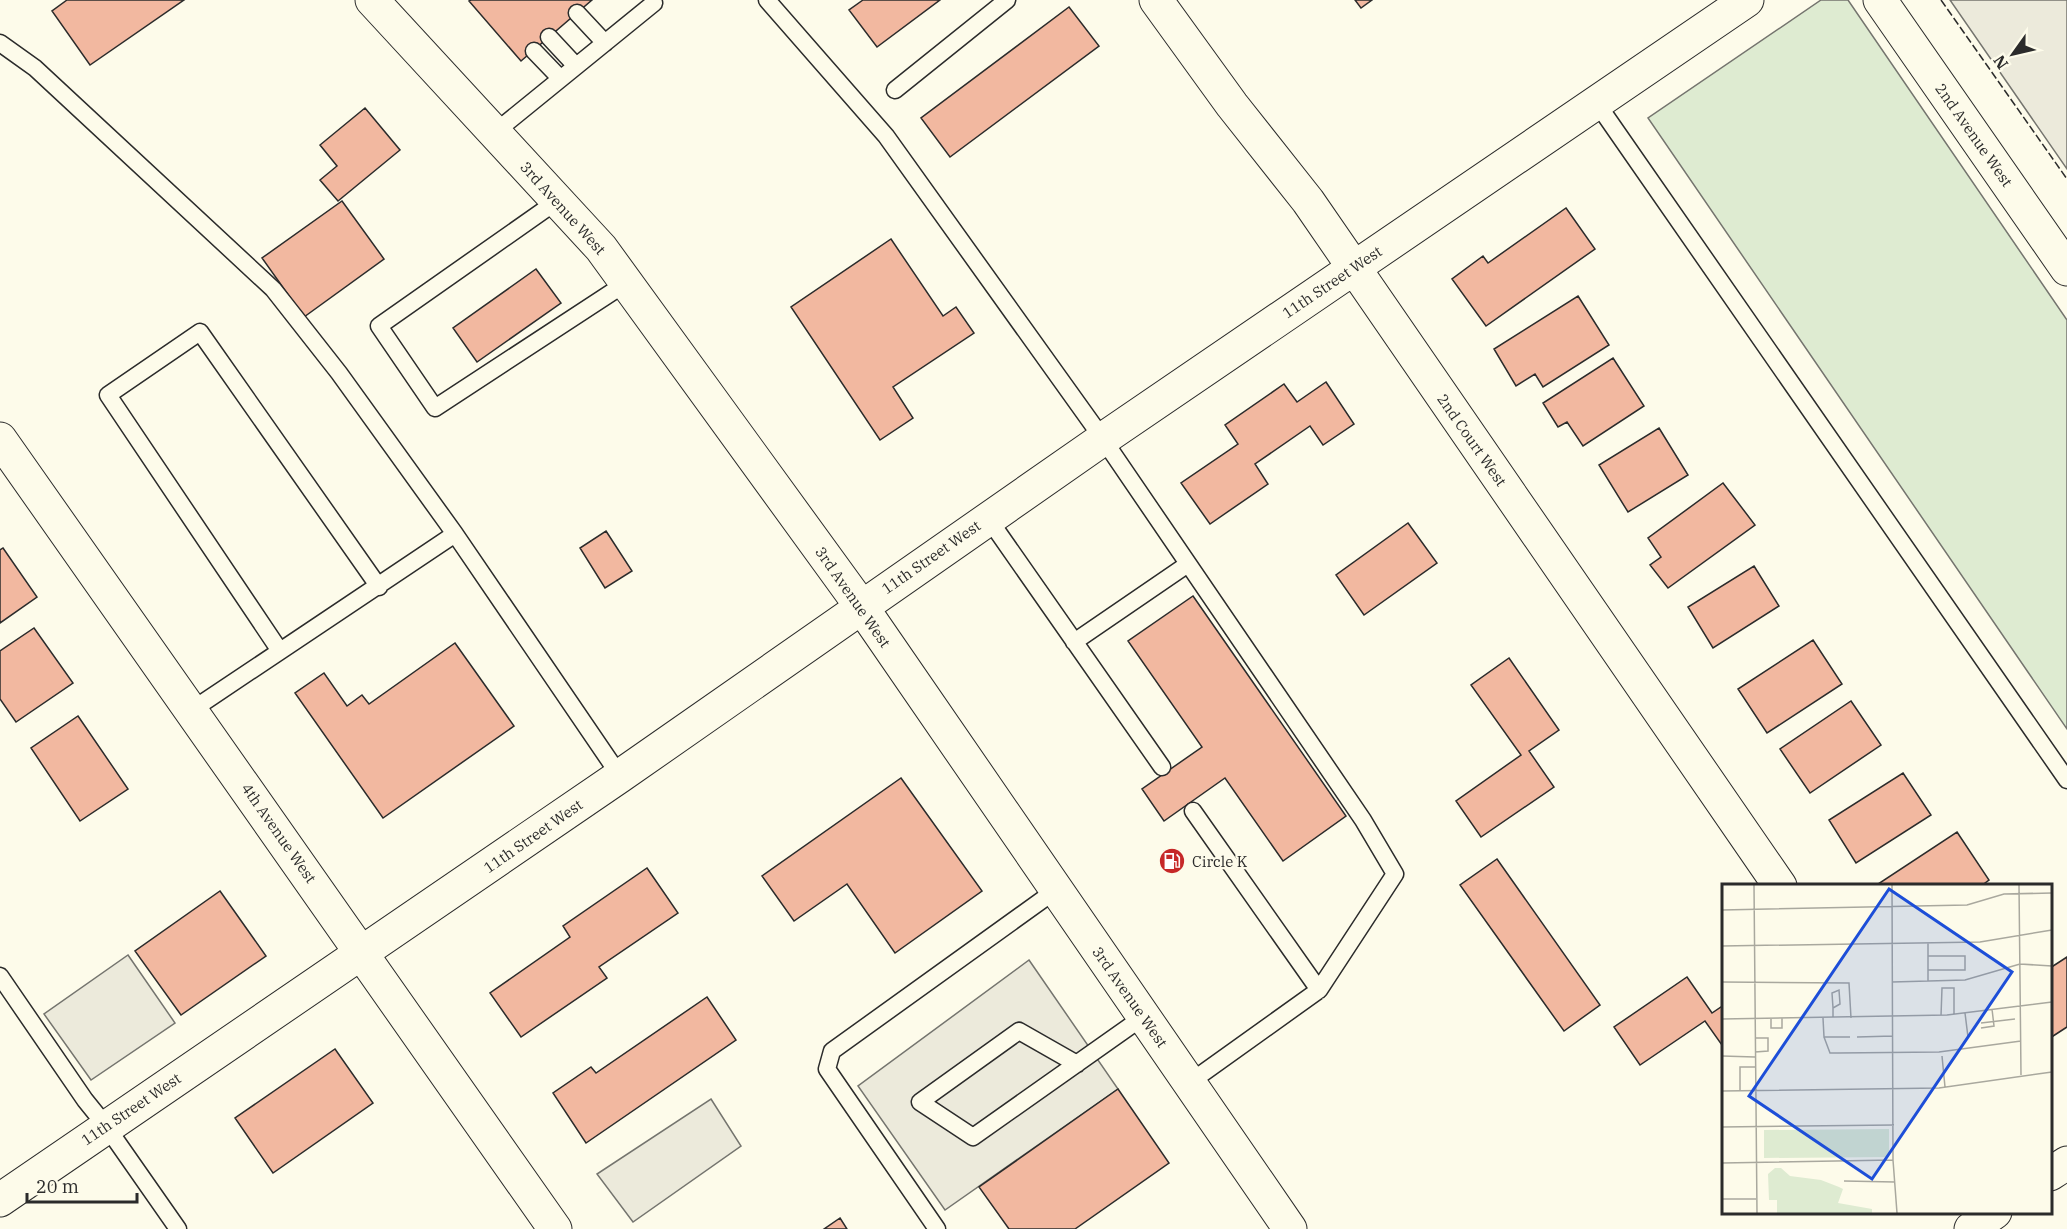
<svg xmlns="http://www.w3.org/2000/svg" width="2067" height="1229" font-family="'IBM Plex Serif',serif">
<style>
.green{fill:#deebd1;stroke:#74746e;stroke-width:1.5}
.parking{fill:#eceadb;stroke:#74746e;stroke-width:1.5}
.building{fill:#f2b8a0;stroke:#2b2b2b;stroke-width:1.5}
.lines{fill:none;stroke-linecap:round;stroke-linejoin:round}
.service-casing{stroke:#2b2b2b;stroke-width:19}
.minor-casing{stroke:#2b2b2b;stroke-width:35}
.primary-casing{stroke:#2b2b2b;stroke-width:35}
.service{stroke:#fdfbea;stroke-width:16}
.minor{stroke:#fdfbea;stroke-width:33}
.primary{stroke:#fdfbea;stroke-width:33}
.fence{stroke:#2b2b2b;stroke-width:1.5;stroke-dasharray:8 3;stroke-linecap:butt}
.labels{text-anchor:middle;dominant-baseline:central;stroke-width:4.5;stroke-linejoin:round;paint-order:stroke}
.street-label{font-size:15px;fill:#2b2b2b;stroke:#fdfbea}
.poi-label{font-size:15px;fill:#2b2b2b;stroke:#fdfbea;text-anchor:start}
.inset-road{fill:none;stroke:#a9a89e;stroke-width:1.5}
.view{fill:#1d4ed8;fill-opacity:0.15;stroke:#1d4ed8;stroke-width:3}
.inset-edge{fill:none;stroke:#2b2b2b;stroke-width:3}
</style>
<rect width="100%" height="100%" fill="#fdfbea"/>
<path class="green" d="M1821,0h27l219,320v409l-419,-611z"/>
<path class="parking" d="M1950,0h117v169z
M128,955l47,68 -84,57 -47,-66z
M1029,960l89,129 -173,121 -87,-124z
M711,1099l30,47 -108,76 -36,-48z"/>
<path class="building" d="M67,0h117l-94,65 -38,-54z
M471,0h121l-71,61 -52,-60z
M863,0h77l-63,47 -28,-37z
M1355,0h17l-11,8z
M1069,7l30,39 -149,111 -29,-39z
M365,108l35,42 -62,51 -18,-21 17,-14 -17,-21z
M342,201l42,58 -80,58 -42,-59z
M1566,208l29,41 -109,77 -34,-47 31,-23 5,7z
M891,239l52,77 13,-9 18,26 -81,54 20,31 -33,22 -89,-133z
M536,269l25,34 -84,59 -24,-34z
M1578,296l31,49 -66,42 -8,-13 -19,12 -22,-37z
M1613,358l31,48 -61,40 -16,-24 -9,5 -15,-24z
M1326,382l28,42 -31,21 -13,-19 -55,38 13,20 -58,40 -29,-41 57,-39 -13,-19 59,-41 13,18z
M1659,428l29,47 -60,37 -29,-47z
M1723,483l32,42 -87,63 -18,-23 11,-8 -13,-19z
M1408,523l29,40 -73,52 -28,-40z
M606,531l26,40 -27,17 -25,-40z
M3,548l34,49 -37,26v-73z
M1754,566l25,40 -66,42 -25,-41z
M1193,596l153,220 -63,45 -58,-83 -61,43 -22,-32 60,-42 -74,-106z
M34,628l39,55 -57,39 -16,-23v-48z
M1813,640l29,44 -75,49 -29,-44z
M455,643l59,83 -131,92 -88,-125 29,-20 23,33 15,-11 7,9z
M1509,658l50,72 -30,21 25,36 -73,50 -25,-36 65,-46 -50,-70z
M1851,701l30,44 -71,48 -30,-44z
M78,716l50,73 -48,32 -49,-73z
M1903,773l28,42 -75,48 -27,-43z
M901,778l81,113 -87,62 -48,-69 -53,37 -32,-45z
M1957,832l32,48 -8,6h-106z
M1497,859l103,146 -36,26 -104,-146z
M647,868l31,45 -79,54 8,11 -86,59 -31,-44 80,-56 -7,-11z
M220,891l46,65 -85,59 -46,-64z
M2067,957v70l-17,11v-70z
M1687,977l25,36 12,-8v43l-19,-27 -65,44 -26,-38z
M707,997l29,43 -150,103 -33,-50 38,-26 5,6z
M335,1049l38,54 -100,70 -38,-55z
M1118,1089l51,74 -94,66h-66l-30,-42z
M840,1218l7,11h-23z"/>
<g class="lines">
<g class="service-casing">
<path id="service" d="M767,0l119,136 217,303 260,381 32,54 -76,116
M577,13l28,30
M549,37l27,29
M0,43l35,25 238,221 66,84 116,161 165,242
M534,51l26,27
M895,90l112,-90
M1596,102l471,678
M494,133l160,-130
M557,201l-178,125 56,82 191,-125
M988,518l174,249
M1074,642l114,-78
M280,651l-172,-256 92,-63 179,255
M192,710l263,-176
M0,976l85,124 21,26 72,103
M1077,1064l-58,-33 -99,71 53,35 170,-120
M1189,1083l130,-93 -126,-179
M937,1229l-110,-160 5,-18 224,-161"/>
</g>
<g class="minor-casing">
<path id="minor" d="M1156,0l76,105 76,96 472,685
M1880,0l187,269
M0,439l555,790
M2050,1174l17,-11
M0,1200l620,-424 483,-337 644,-439
M1971,1229l24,-17"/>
</g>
<g class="primary-casing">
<path id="primary" d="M372,0l229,248 260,358 429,623"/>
</g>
<use href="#service" class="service"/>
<use href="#minor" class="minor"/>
<use href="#primary" class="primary"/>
<path class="fence" d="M1941,0l126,179"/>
</g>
<defs>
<g id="fuel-disc" transform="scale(1.35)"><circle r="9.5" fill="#c62828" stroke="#fdfbea"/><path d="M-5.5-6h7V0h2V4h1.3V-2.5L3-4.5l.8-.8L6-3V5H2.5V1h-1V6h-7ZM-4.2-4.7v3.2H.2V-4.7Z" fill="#fff"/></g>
</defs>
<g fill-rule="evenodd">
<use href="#fuel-disc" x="1172" y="861"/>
</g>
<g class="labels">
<g class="street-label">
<text transform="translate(1974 135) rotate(55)">2nd Avenue West</text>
<text transform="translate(563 208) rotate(48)">3rd Avenue West</text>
<text transform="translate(1332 282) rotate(-34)">11th Street West</text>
<text transform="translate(1472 440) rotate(55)">2nd Court West</text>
<text transform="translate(931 557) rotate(-35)">11th Street West</text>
<text transform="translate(853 597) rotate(55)">3rd Avenue West</text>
<text transform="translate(279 833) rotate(55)">4th Avenue West</text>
<text transform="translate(533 836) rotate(-35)">11th Street West</text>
<text transform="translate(1130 997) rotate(55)">3rd Avenue West</text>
<text transform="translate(131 1109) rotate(-34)">11th Street West</text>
</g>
<g class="poi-label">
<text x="1192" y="861">Circle K</text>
</g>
</g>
<g transform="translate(1722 884)">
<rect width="330" height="330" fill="#fdfbea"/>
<path d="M167,245v28l-125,1v-28zM53,284h6l9,8 31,4 18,7 4,2 -5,14 34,6v4h-95v-27v14h-8l-1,-26z" fill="#deebd1"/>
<path class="inset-road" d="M32,1l3,328M170,1l1,275 4,53M297,1l2,190M0,26l245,-5 37,-11 48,-1M0,62l258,-4 72,-12M206,86h37v-14h-37M206,97v-38M0,98l127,1 2,35M170,98l73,-2 55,-16 32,2M111,124l7,-4 -1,-14 -7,3 1,15v10M243,129l3,24M219,132l1,-28h12v26M101,134l1,19h26M0,135l225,-4 105,-13M49,135v9h11v-10M259,139l34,-4M259,144l13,-2 -2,-17M102,153l6,16h8l101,-1 82,-11M135,153l36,-1M33,168l13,-1v-13h-13M0,172l33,1M220,172l3,31M0,207l217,-3 113,-16M18,207v-24h15M0,243l172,-2M0,279l171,-3M122,297l51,1M0,315h34"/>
<path class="view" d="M167,5l123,83 -140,207 -123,-83z"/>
<rect width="330" height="330" class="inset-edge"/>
</g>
<g transform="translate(2013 54) rotate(236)" stroke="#fdfbea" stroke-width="4.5" paint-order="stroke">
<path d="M0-4.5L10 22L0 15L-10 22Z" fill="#2b2b2b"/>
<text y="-9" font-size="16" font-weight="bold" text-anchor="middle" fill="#2b2b2b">N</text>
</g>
<path d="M27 1193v9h110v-9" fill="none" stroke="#2b2b2b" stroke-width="3"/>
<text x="36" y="1193" font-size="18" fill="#2b2b2b" stroke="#fdfbea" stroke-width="4.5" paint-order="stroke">20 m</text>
</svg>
